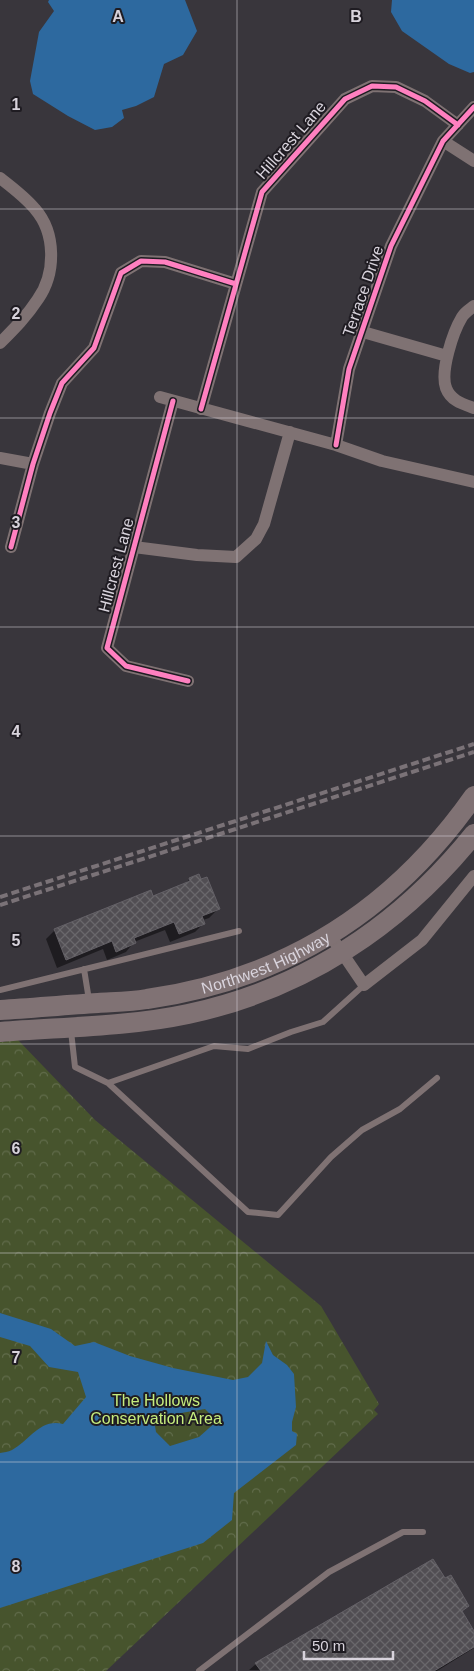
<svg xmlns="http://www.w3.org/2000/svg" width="474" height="1671" font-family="Helvetica,sans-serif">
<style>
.forest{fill:url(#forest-crowns)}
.water{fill:#2d699f;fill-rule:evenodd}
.shadow{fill:#0007}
.building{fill:url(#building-cross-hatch);stroke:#636066}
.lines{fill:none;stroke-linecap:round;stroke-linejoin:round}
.lane{stroke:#7f7273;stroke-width:6}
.street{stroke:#7f7273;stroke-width:12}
.primary{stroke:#807274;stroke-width:20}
.rail{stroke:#7a7277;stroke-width:4;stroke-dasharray:8 4;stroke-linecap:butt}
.cycleway-casing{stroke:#1f1c22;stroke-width:8}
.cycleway{stroke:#ff80c0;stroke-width:5}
.grid{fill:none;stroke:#d8d3dc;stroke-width:1;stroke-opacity:0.55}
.labels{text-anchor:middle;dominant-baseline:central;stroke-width:4;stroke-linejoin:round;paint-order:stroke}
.street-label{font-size:16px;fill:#d8d3dc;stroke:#1f1c22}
.park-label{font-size:16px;fill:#c6ed7e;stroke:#1f1c22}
.grid-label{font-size:16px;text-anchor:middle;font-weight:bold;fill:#d8d3dc;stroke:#1f1c22;stroke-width:4;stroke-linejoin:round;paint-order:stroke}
</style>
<defs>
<pattern id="forest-crowns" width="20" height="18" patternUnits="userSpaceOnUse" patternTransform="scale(1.25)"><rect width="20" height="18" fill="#47542d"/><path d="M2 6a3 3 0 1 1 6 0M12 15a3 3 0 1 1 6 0" fill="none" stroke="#616c4b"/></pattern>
<pattern id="building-cross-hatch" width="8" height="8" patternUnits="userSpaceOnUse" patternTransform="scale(1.25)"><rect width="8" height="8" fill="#514e53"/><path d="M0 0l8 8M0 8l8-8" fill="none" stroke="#69676b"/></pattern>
</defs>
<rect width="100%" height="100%" fill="#39363c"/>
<path class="forest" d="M18,1040l77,80 226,186 58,98 -5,6 4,4 -272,257h-106v-629z"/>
<path class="water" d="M49,0h136l12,31 -14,24 -19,9 -10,33 -18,9 -14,4 2,8 -12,9 -17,3 -27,-14 -35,-22 -3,-13 9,-49 15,-21 -6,-9z
M392,0h82v72l-4,1 -21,-9 -47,-33 -11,-19z
M0,1313l51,16 24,17 19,-4 36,14 43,12 60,12 15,-3 14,-14 4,-22 7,14 14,10 7,9 2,33 -4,15v9l5,3 -1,11 -62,48 -2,27 -29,23 -203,65v-155c4,-1 8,-1 12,-3 17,-9 28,-32 51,-26l23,-27 -8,-25 -29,-5 -19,-21 -30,-9zM205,1409l12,12 -18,16 -29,9 -14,-14 -2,-12 21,-6z"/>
<path class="shadow" d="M190,879l28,30 -9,9 -6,2 1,3 -9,9 -25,10 -5,-12 -31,12 -8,10 -19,8 -4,-11 -46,19 -11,-29 9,-9 98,-32 30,-12z
M444,1580l23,26 -6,6 13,21v15l-37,23 -188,-1 7,-6z"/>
<path class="building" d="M199,874l2,5 6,-2 13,32 -18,7 3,8 -26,10 -5,-12 -40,16 2,5 -20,9 -4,-11 -46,19 -12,-31 97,-39 2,6 37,-15 -1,-3z
M433,1559l12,19 6,-3 18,31 -7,5 12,20v16l-40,24h-173l-6,-8z"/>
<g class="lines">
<path class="lane" d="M84,969l5,31
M0,990l239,-59
M71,1031l4,36 33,16 140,129 30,3 53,-58 31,-27 38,-21 37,-31
M108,1083l106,-37 34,3 43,-17 32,-10 41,-37
M199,1671l130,-99 74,-40h20"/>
<path class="street" d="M443,141l31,20
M0,178c13,10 25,19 35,31 21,24 21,64 3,90 -11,17 -24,30 -38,44
M474,306c-4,3 -9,6 -12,11 -9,15 -22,54 -16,71 5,13 17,16 28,20
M363,332l84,24
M160,397l176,48 46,16 92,21
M173,401l-66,247 19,18 62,15
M201,409l61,-217 83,-93 27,-13 24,1 29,14 33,24
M336,445l13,-76 42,-123 52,-105 31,-34
M0,458l33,6
M11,547l22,-83 17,-51 12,-30 32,-35 27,-75 20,-12 24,1 71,22
M134,547l63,8 39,2 20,-18 8,-15 26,-92
M330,935l34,50 58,-45 52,-64"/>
<g class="primary">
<path id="s1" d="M0,1010c33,-2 65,-5 98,-7 16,-1 33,-1 49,-4 139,-20 247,-89 327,-203"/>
<path d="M0,1032c62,-5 127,-5 188,-18 116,-25 212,-88 286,-180"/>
</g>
<path class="rail" d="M0,897l474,-153
M0,905l474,-153"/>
<g class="cycleway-casing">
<path id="cycleway" d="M173,401l-66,247 19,18 62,15
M201,409l61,-217 83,-93 27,-13 24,1 29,14 33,24
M336,445l13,-76 42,-123 52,-105 31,-34
M11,547l22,-83 17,-51 12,-30 32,-35 27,-75 20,-12 24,1 71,22"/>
</g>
<use href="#cycleway" class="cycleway"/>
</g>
<path class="grid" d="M237,0v1671M0,209h474M0,418h474M0,627h474M0,836h474M0,1044h474M0,1253h474M0,1462h474"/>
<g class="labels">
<g class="street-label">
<text transform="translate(291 140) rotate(-49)">Hillcrest Lane</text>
<text transform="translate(363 291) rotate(-71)">Terrace Drive</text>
<text transform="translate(116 565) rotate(-75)">Hillcrest Lane</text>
<text stroke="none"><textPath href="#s1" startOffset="272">Northwest Highway</textPath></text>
</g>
<g class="park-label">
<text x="156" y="1400">The Hollows<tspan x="156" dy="18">Conservation Area</tspan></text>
</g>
</g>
<g class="grid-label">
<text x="118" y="22">A</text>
<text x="356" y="22">B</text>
<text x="16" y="110">1</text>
<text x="16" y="319">2</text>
<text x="16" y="528">3</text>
<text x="16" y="737">4</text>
<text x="16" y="946">5</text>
<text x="16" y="1154">6</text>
<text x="16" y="1363">7</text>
<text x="16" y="1572">8</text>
</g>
<path d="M304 1651v8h89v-8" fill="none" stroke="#d8d3dc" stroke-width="2.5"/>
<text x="312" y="1651" font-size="15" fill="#d8d3dc" stroke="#1f1c22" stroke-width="4" paint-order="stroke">50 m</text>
</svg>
